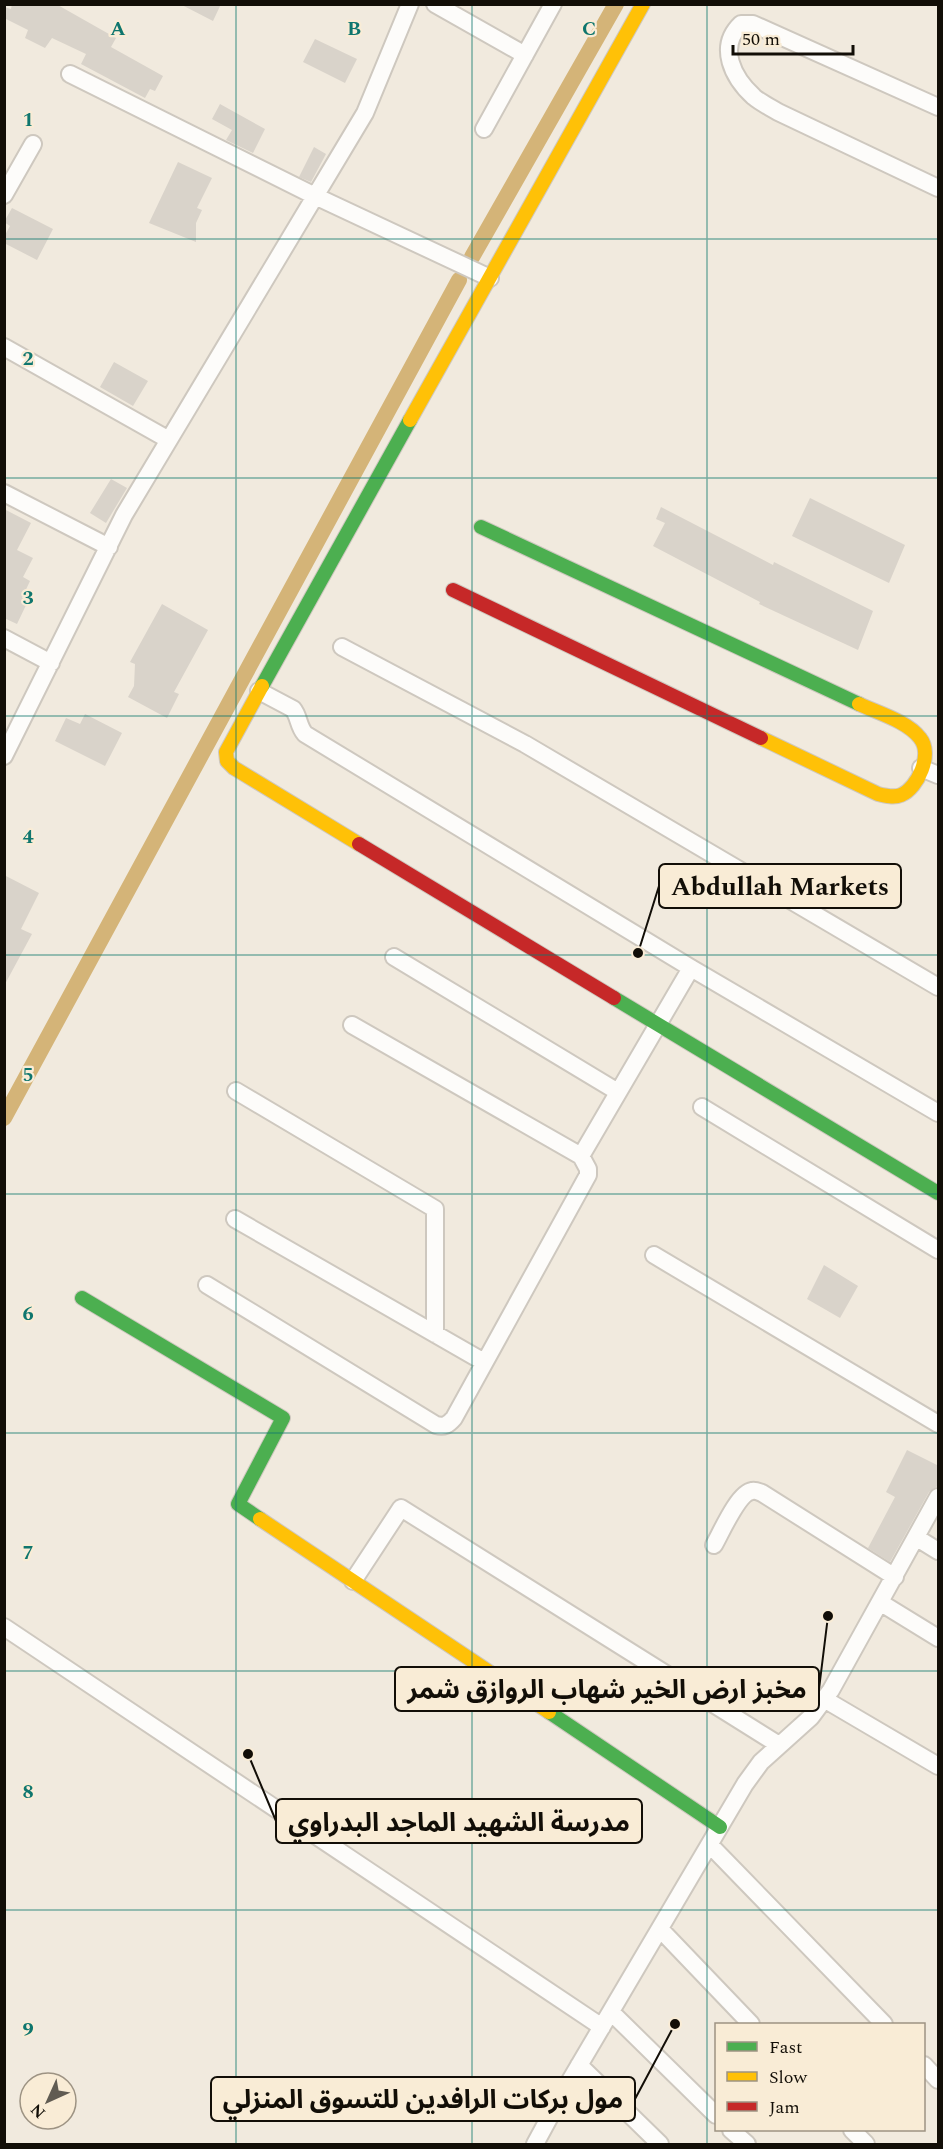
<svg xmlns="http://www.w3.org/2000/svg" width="943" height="2149" font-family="Spectral,'Noto Sans Arabic',serif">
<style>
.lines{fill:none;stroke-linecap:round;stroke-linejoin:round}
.canal{stroke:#d4b478;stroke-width:16}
.building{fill:#d9d3ca}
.street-casing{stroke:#cec8bf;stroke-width:20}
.fast-casing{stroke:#cec8bf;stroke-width:16}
.slow-casing{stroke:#cec8bf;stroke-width:16}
.jam-casing{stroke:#cec8bf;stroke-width:16}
.street{stroke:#fdfcfa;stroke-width:16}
.fast{stroke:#4caf50;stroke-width:14}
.slow{stroke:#ffc107;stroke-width:14}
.jam{stroke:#c62828;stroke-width:14}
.grid{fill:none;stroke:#0f766e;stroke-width:1.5;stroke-opacity:0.55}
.grid-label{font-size:20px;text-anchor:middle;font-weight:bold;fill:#0f766e;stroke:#f9ecd6;stroke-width:4.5;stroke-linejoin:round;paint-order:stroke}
.leader{fill:none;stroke:#120e07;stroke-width:2}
.callout-dot{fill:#120e07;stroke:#f9ecd6;stroke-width:2}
.callout{fill:#f9ecd6;stroke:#120e07;stroke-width:2}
.callout-label{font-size:26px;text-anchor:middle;font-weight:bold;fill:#120e07}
</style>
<rect width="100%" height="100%" fill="#f1eade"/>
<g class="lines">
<path class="canal" d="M472,257l144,-253
M4,1118l455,-838"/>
</g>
<path class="building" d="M12,4h44l60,34 -5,9 52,29 -8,15 -5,-2 -5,9 -64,-34 5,-10 -34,-16 -7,10 -20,-10 3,-8 -24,-12v-11l7,2z
M180,4h41l-8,17z
M315,39l42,20 -12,24 -42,-21z
M220,104l45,25 -12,24 -27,-13 6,-10 -20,-11z
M314,147l12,7 -15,28 -12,-5z
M178,162l34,16 -15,30 5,2 -6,13v19l-47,-19z
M12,208l41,21 -16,31 -33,-17v-6l6,-11 -6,-4z
M114,362l34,19 -15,25 -33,-19z
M111,479l16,9 -21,35 -16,-10z
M810,498l95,47 -16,38 -97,-47z
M661,507l112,58 1,-3 99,49 -15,39 -99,-46 1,-2 -107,-56 12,-23 -9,-4z
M4,509l27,14 -14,27 16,8 -10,19 7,4 -8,17 6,3 -11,23 -13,-6z
M162,604l46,26 -34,62 5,2 -12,24 -39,-21 6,-11 1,-22 -5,-2z
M85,714l37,19 -17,33 -50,-25 11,-23 14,6z
M4,875l35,18 -18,36 11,5 -28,52z
M824,1265l34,21 -18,32 -33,-19z
M907,1450l32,16v19l-10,7 -39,70 -22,-14 27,-51 -9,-5z"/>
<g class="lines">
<g class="street-casing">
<path id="street" d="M435,4l90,51
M70,74l245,122 175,82
M938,107l-185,-83h-12c-24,23 -8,54 13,73 7,6 16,10 24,15l160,76
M484,129l69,-125
M4,195l29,-51
M4,347l165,93
M4,493l105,54
M4,638l47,25
M342,647l183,97 413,243
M259,691l34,18c6,7 5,17 12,25l386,234 247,145
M4,756l120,-241 241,-402 45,-109
M921,768l17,7
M394,957l224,135
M352,1025l229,131 110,-188
M236,1091l199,118v125
M702,1107l236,143
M235,1219l249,143
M654,1255l284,169
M207,1285l229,140c8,2 12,0 18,-7l134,-243v-6l-7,-13
M917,1538l21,13
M714,1545c7,-12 24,-52 38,-54 3,-1 7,1 10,2l133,84
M353,1581l48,-73 378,237
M886,1606l52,32
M4,1627l598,400
M824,1699l114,67
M710,1845l174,179
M660,1929l91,95
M611,2012l105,103
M579,2065l81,79
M924,2065l14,15
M731,2130l16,14
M852,2130l14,14
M535,2144l26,-48 184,-312 16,-22 50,-45 20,-27 107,-193"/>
</g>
<g class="fast-casing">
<path id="fast" d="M481,527l378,177
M262,686l148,-266
M614,998l324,195
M82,1298l201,120 -45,86 22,15
M549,1712l171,115"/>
</g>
<g class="slow-casing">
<path id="slow" d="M410,420l233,-416
M262,686l-36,66 1,9 7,7 125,76
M761,738l117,56c8,2 16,4 23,1 17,-7 32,-41 19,-57 -13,-17 -42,-25 -61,-34
M260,1519l289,193"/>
</g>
<g class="jam-casing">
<path id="jam" d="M453,590l308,148
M359,844l255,154"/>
</g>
<use href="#street" class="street"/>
<use href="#fast" class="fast"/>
<use href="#slow" class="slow"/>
<use href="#jam" class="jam"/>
</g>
<path class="grid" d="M236,4v2140M472,4v2140M707,4v2140M4,239h934M4,478h934M4,716h934M4,955h934M4,1194h934M4,1433h934M4,1671h934M4,1910h934"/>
<g class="grid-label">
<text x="118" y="35">A</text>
<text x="354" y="35">B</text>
<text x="589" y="35">C</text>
<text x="28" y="126">1</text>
<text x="28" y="365">2</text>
<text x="28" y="604">3</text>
<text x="28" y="843">4</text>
<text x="28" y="1081">5</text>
<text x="28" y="1320">6</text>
<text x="28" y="1559">7</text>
<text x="28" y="1798">8</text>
<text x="28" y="2036">9</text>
</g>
<path class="leader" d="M638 953L659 886M828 1616L819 1689M248 1754L276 1821M675 2024L635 2099"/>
<g class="callout-dot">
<circle cx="638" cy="953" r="6"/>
<circle cx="828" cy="1616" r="6"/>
<circle cx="248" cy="1754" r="6"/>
<circle cx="675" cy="2024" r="6"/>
</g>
<g class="callout">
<rect x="659" y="864" width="242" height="44" rx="6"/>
<rect x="395" y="1667" width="424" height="44" rx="6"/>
<rect x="276" y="1799" width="366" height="44" rx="6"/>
<rect x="211" y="2077" width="424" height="44" rx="6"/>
</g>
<g class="callout-label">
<text x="780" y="895">Abdullah Markets</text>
<text x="607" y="1698">مخبز ارض الخير شهاب الروازق شمر</text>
<text x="459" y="1831">مدرسة الشهيد الماجد البدراوي</text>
<text x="423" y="2108">مول بركات الرافدين للتسوق المنزلي</text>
</g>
<rect width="943" height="2149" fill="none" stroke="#120e07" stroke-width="12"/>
<rect x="715" y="2023" width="210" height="108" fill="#f9ecd6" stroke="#9d9383" stroke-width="1.5"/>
<rect x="727" y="2042" width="30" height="9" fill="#4caf50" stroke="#9d9383" stroke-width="1.5"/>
<text x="769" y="2053" font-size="18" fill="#120e07">Fast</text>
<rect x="727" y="2072" width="30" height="9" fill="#ffc107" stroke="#9d9383" stroke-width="1.5"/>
<text x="769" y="2083" font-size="18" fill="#120e07">Slow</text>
<rect x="727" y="2102" width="30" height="9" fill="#c62828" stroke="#9d9383" stroke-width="1.5"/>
<text x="769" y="2113" font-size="18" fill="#120e07">Jam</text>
<g transform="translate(48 2101) rotate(225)"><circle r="28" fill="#f9ecd6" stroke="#9d9383" stroke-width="1.5"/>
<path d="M0-4.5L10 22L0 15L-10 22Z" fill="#605b52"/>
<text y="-9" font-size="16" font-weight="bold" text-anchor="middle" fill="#120e07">N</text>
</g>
<path d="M733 45v9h120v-9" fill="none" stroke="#120e07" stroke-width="3"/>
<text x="742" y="45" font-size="18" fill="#120e07" stroke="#f9ecd6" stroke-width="4.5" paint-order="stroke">50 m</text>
</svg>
